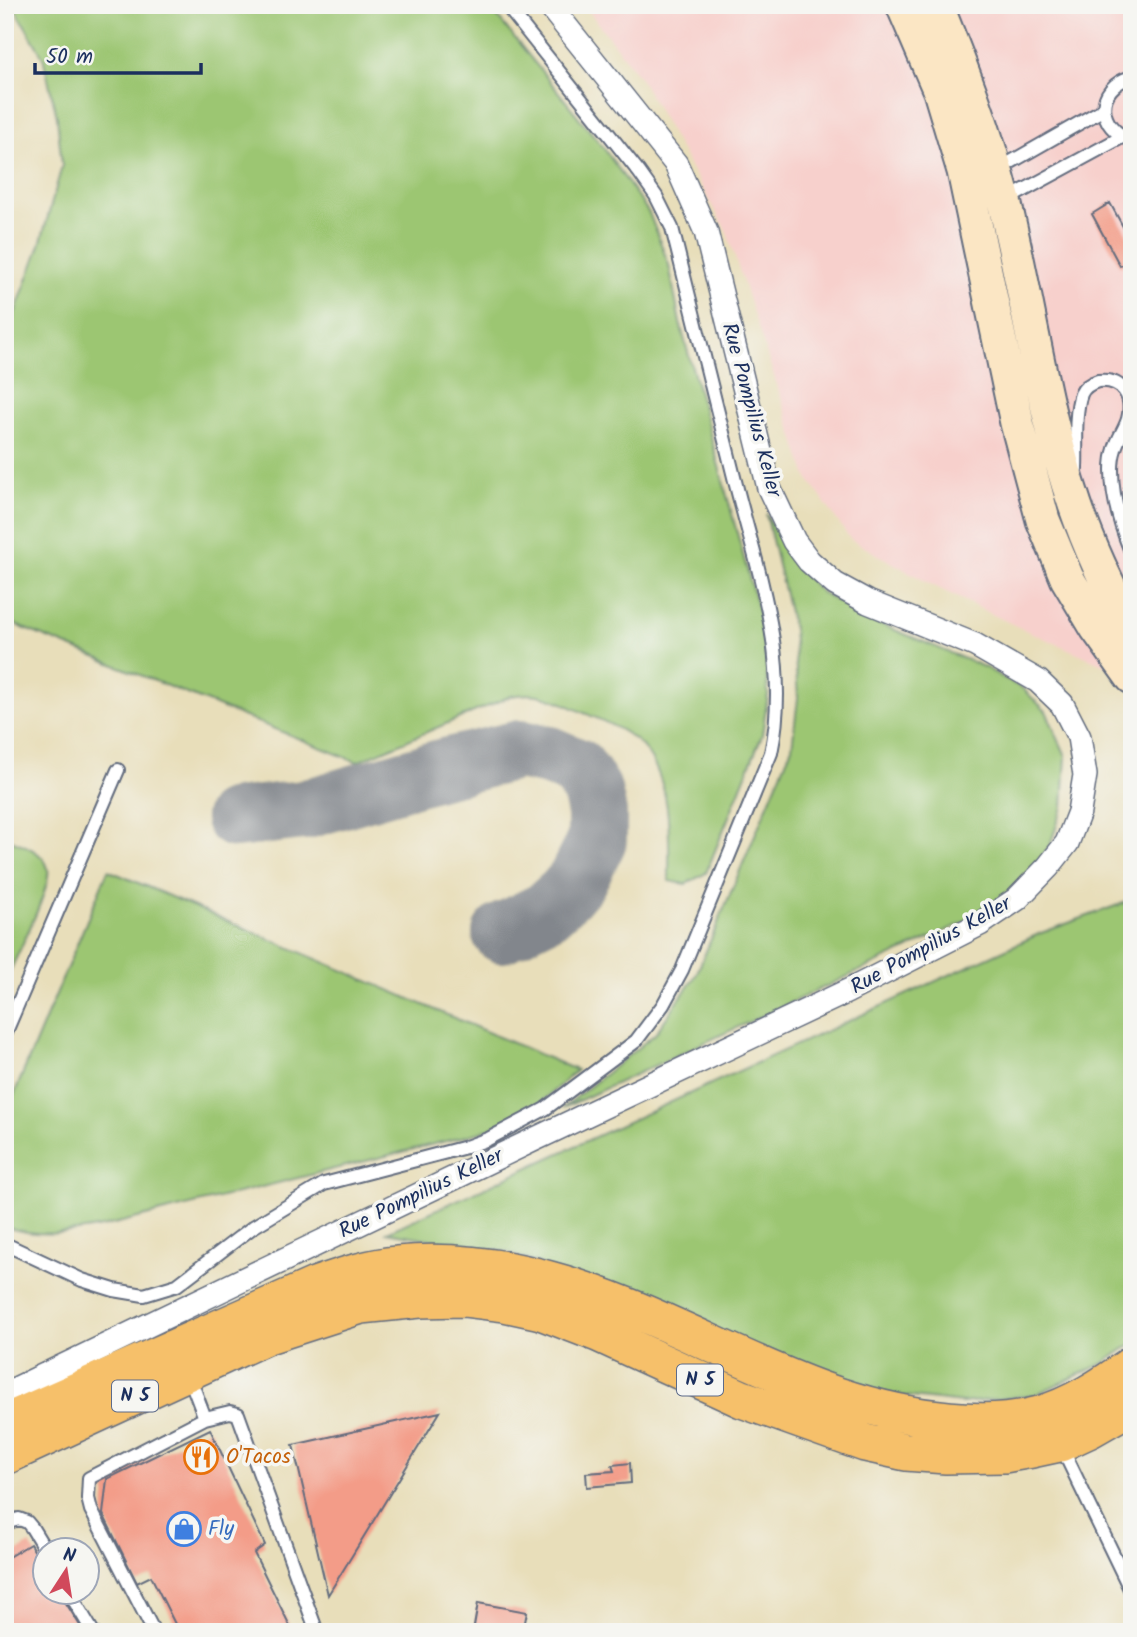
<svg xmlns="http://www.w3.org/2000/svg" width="1137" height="1637" font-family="Kalam,sans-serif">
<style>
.built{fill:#f7d0cc}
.green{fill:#9cc672;stroke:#5c7a68;stroke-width:2}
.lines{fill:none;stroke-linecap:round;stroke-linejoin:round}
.taxiway{stroke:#82868c;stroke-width:60}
.building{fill:#f39c88}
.service-casing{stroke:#636c7e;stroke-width:16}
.minor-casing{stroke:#636c7e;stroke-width:26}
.secondary-casing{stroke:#636c7e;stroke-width:37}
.primary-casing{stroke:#636c7e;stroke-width:40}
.service{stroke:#fff;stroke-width:12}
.minor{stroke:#fff;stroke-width:23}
.secondary{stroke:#fbe6c4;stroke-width:33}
.primary{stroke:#f6c06b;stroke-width:37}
.labels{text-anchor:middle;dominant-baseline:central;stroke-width:7;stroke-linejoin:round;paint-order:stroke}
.shield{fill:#f6f6f2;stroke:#5d6b8a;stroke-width:2}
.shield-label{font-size:19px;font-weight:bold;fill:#1b2f5e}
.street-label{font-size:21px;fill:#1b2f5e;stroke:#f6f6f2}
.food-label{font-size:21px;fill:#c56008;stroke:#f6f6f2;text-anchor:start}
.shop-label{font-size:21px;fill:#366cbe;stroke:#f6f6f2;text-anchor:start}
</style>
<rect width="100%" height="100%" fill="#f6f6f2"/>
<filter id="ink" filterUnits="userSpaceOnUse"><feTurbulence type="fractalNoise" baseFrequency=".0143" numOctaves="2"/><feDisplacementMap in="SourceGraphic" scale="14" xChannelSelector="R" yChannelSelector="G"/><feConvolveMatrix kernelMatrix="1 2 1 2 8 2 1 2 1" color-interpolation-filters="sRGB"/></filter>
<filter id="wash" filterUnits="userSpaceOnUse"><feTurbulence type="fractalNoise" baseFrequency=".00686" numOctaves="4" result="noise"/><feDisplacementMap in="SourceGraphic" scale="28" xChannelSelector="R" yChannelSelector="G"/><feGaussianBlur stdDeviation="1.57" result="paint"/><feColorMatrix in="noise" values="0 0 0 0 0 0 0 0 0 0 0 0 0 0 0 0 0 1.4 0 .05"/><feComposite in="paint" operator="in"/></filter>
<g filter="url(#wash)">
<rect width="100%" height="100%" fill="#e8deba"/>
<path class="built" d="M584,5h548v672l-116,-51 -86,-42 -80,-45 -43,-62 -81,-247 -86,-152z"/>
<path class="green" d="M13,5h475l115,142 46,66 20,52 11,58 84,309 4,63 -6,40 -56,138 -20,11 -17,-3c0,-43 4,-93 -23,-130 -14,-19 -43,-30 -64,-39 -26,-12 -42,-22 -71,-16l-154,66 -339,-136 -13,-9v-277l35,-95 22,-79 -5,-49 -14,-60z
M766,514l30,52 25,26 45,26 118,49 39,22 23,22 20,45 -3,51 -13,38 -22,31 -39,35 -426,197 92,-74 41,-59 96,-228 6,-49 -5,-69z
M5,838c14,5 40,13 43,31 4,19 -34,92 -43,113z
M108,870l461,197 8,3 -38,34 -57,28 -380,95c-37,6 -60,11 -97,0v-111z
M1132,900v444l-30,20 -68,31 -72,8 -92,-11 -363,-140 -120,-20 654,-299z"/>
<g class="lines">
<path class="taxiway" d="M235,818l68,-8 138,-41 79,-19 29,6 28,12 15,22 5,23v27l-20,40 -12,14 -19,17 -44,22"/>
</g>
<g id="blocks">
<path class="building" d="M1110,203l22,40v17l-12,6 -28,-52z
M440,1412l-112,183 -35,-150z
M210,1429l55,116 -11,8 39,79h-114l-28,-56 -14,7 -34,-69 4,-35z
M630,1463l1,20 -44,4 -1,-14 28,-2 -2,-6z
M30,1544l16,26v22h13l25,40h-79v-73z
M478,1603l49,9 -4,20h-50z"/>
</g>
</g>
<g filter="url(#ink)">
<use href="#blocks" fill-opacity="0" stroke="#636c7e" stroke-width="2"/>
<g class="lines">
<g class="service-casing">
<path id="service" d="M1132,77c-38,10 -36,52 0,63
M997,170l107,-61
M1006,200l116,-63
M1076,469c1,-21 -2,-56 5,-75 3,-7 10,-11 17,-13 24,-3 36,16 30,38 -3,10 -10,19 -13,30 -2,6 -3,15 -3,21 0,29 9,58 20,84
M5,1034l113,-264
M5,1244l77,36 32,10 30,5 33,-10 76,-58 71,-43 142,-37 22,-8 57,-30 91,-68 27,-36 19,-35 89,-217c20,-92 -14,-184 -36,-272 -21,-84 -42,-169 -63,-253l-16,-32 -17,-24 -133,-167
M189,1376l16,42 25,-6 8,2 79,218
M1061,1446l71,147
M5,1523l14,-4 8,3 5,6 14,23
M69,1592l24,40
M154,1632l-63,-122 -3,-12 1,-20 116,-60"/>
</g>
<g class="minor-casing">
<path id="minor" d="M5,1394l526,-253 317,-150 132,-67 37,-25 31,-32 19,-24 12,-31 6,-37 -6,-38 -17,-33 -24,-23 -63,-36 -107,-43 -33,-18 -26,-23 -15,-20 -25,-53 -63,-256 -30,-68 -127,-159"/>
</g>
<g class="secondary-casing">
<path id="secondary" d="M903,5l37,86 24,80 53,252 26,97 24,58 30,50 35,49
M936,5c26,64 51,129 68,196 25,101 37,205 71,304 15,44 35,86 57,126"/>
</g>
<g class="primary-casing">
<path id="primary" d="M5,1423l310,-137c26,-9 55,-19 82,-21 50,-5 105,2 153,15 133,36 249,124 389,139 33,4 67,5 100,-4 33,-9 65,-30 93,-50
M5,1456l260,-120 96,-31 59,-6 43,-1 41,5 37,8 57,22 144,66 123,44 41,9 40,3 58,-1 28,-5 28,-6 30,-14 42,-24"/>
</g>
<use href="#service" class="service"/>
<use href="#minor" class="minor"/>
<use href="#secondary" class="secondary"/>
<use href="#primary" class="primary"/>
</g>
</g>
<defs>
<g id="restaurant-ring" transform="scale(1.75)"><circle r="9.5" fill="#f6f6f2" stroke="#e8710a" stroke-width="1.5"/><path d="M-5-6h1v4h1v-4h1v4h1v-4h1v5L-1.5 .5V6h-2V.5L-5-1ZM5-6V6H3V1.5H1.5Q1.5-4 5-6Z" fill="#e8710a"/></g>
<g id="shop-ring" transform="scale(1.75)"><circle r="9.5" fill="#f6f6f2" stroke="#3f7fe0" stroke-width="1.5"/><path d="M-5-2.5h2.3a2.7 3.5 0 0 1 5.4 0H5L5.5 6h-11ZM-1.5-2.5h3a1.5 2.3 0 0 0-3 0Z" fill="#3f7fe0"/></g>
</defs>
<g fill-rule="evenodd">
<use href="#restaurant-ring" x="201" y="1457"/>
<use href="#shop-ring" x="184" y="1529"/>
</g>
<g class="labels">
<g class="shield">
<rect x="677" y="1364.5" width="46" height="31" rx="5"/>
<rect x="112" y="1380.5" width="46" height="31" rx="5"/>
</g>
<g class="shield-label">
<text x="700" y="1380">N 5</text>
<text x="135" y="1396">N 5</text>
</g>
<g class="street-label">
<text transform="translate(751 410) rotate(75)">Rue Pompilius Keller</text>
<text transform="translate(931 946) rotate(-29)">Rue Pompilius Keller</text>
<text transform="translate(421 1194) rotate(-26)">Rue Pompilius Keller</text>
</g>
<g class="food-label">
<text x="226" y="1457">O'Tacos</text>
</g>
<g class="shop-label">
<text x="208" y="1529">Fly</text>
</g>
</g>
<rect width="1137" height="1637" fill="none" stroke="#f6f6f2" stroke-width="28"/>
<g transform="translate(66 1571) rotate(12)"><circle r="33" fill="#f6f6f2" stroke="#9ea6b7" stroke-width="2"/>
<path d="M0-5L12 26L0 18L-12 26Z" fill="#d1495b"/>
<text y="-10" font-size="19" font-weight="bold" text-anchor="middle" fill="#1b2f5e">N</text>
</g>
<path d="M35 63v10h166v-10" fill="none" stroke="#1b2f5e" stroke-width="3.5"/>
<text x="46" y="63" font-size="21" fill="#1b2f5e" stroke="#f6f6f2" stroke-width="5" paint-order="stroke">50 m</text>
</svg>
